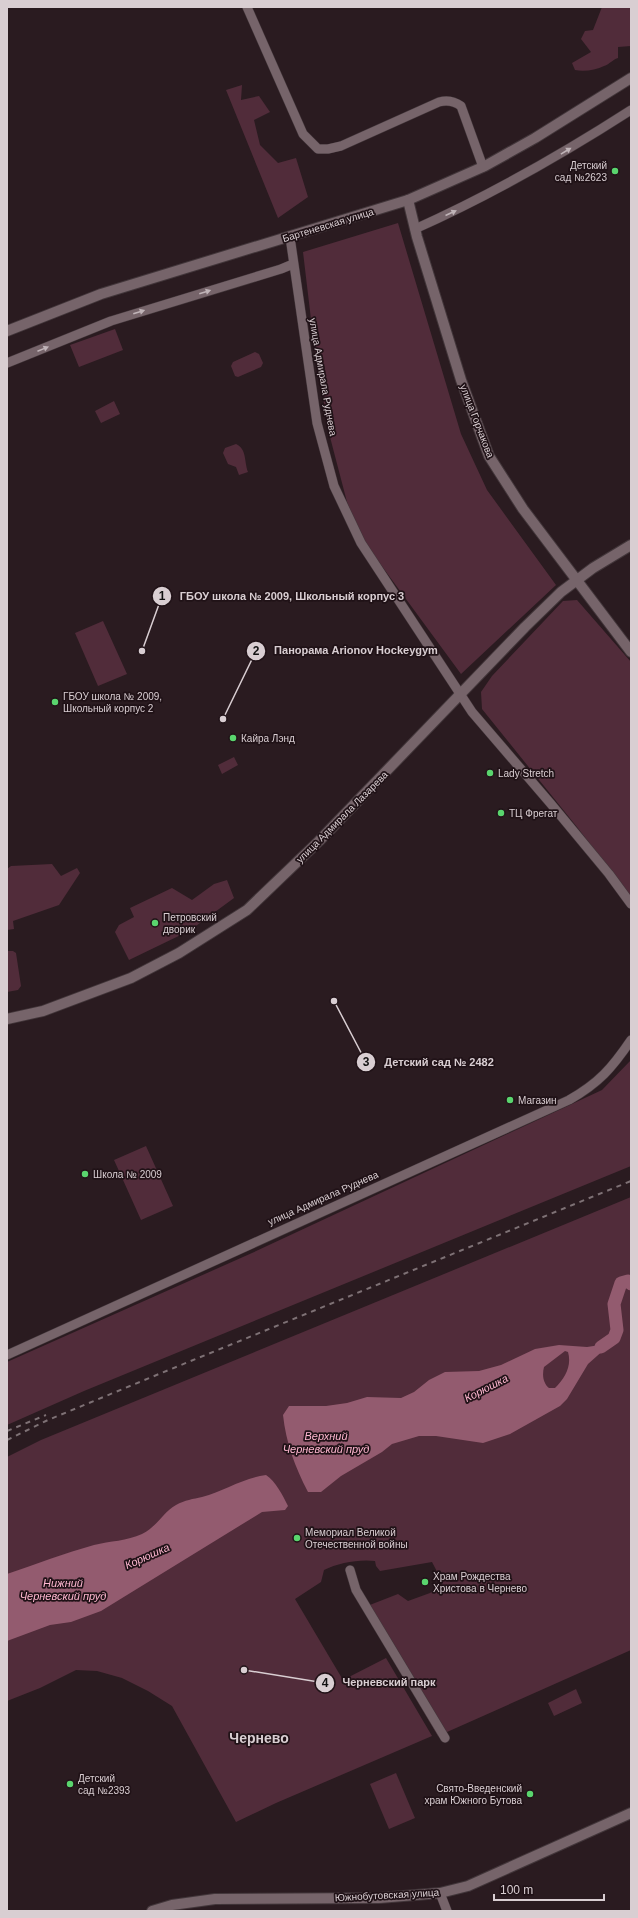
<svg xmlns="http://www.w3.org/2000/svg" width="638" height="1918" font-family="Arial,sans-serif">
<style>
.green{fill:#512c3a}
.water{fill:#935b6f;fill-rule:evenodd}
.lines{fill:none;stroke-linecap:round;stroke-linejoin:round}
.river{stroke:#935b6f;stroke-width:13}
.minor-casing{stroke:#42363a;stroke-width:10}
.tertiary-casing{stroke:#42363a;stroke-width:12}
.secondary-casing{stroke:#42363a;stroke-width:12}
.minor{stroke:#76646a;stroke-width:9}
.tertiary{stroke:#76646a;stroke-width:10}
.secondary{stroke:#76646a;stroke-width:10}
.rail{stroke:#7e7175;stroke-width:2;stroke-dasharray:5 5;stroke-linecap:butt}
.oneway{fill:#c0b4b8}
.poi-dot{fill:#5ad56e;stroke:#201217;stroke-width:1.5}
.labels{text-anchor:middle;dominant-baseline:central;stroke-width:3.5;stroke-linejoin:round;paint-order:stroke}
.poi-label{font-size:10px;fill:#d9ced2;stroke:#201217;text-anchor:start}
.street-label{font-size:10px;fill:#d9ced2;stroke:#201217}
.water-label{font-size:11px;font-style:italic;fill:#feb7d0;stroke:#201217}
.district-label{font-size:14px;font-weight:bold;fill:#d9ced2;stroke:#201217}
.leader{fill:none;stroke:#d9ced2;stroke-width:1.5}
.callout-dot{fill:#d9ced2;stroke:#201217;stroke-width:1.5}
.mark-label{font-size:12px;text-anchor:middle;font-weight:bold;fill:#111}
.callout-label{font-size:11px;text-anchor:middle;font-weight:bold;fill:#d9ced2;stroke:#201217;stroke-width:3.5;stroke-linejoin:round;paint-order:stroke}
</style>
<rect width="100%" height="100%" fill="#2a1b20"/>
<path class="green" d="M602,7h29v39l-13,1v11c-6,2 -8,6 -14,8 -8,4 -20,6 -29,4l-3,-7 19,-11 -10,-13 4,-8 8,-1z
M242,85l-1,15 18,-4 11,16 -16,8 6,25 18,18 18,-5 12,39 -30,21 -52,-128z
M398,223l63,211 26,56 69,95 -95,89 -102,-139 -12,-33 -17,-65 -15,-84 -12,-101z
M115,329l8,21 -44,17 -9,-22z
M255,352l4,2 4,9 -2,4 -23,10 -3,-1 -4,-10 2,-4z
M114,401l6,13 -19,9 -6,-12z
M236,444c11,5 8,17 12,28l-9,3 -3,-8 -8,-3 -5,-11 2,-5z
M577,600l54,62v236l-54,-71 -95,-118 -1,-17 11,-16 71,-75z
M103,621l24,53 -29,12 -23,-53z
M234,757l4,8 -16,9 -4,-9z
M52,864l9,12 16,-8 3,5 -21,32 -46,16 1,8 -7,1v-61l4,-3z
M227,880l7,18 -45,33 -60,29 -14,-28 4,-7 15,-8 -4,-9 42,-20 20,12 22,-16z
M7,951h6l3,2 5,33 -3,4 -11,2z
M631,1060v106l-547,225 -77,34v-63l245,-109 350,-163z
M146,1146l27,60 -32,14 -27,-60z
M631,1197v453l-193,86 -76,-128 36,-14 10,7 22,-8 13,-10 -11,-21 -52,9 -4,-5 -1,-5c-16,-2 -37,2 -51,9l-3,12 -26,17 48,81 43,-22 46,78 -156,67 -40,19 -64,-116 -24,-15 -26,-13 -25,-7 -21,-1 -36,18 -33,13v-244l34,-17z
M576,1689l6,14 -28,13 -6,-13z
M396,1773l19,45 -26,11 -19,-45z"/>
<path class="water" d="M612,1338h2l1,2 -27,24 -21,35 -7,7 -50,28 -27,9 -47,-7h-17l-27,8 -10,8 -41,24 -20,16h-13c-13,-25 -22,-49 -25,-77l6,-9h37l21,-3 20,-6 34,1 13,-6 15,-12 16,-8 34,-1 22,-6 34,-16 24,-4 28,2 13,-2zM565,1351l3,1c4,14 -3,26 -13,36h-6c-6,-5 -7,-13 -5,-21z
M266,1475c10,7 16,19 22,31l-3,4 -23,2 -161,99 -30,11 -21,3 -43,16v-67c29,-10 58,-21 87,-29 16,-4 33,-4 48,-11 17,-9 20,-21 34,-29 9,-5 17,-6 26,-8 22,-6 41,-19 64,-22z"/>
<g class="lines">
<path class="river" d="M601,1347l13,-9 3,-8 -3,-26 7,-21 7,-2 3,3"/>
<g class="minor-casing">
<path id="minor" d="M247,7l56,127 15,15h10l13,-3 98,-44c7,-2 15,-1 22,4l22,61
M415,229c76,-34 146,-74 216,-119
M290,237l27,186 17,63 27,57 111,169 79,92 58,70 22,30
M7,363l104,-42 170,-52 12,-5
M7,1355l562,-255c30,-17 43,-32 62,-60
M350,1570l6,20 89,148
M440,1893l7,18"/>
</g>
<g class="tertiary-casing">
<path id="tertiary" d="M408,200l9,37 44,143 28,76 34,53 108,143
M7,1019l36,-8 88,-33 48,-25 68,-43 72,-69 206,-214 36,-35 32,-24 38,-23
M152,1911l20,-6 43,-6 164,-1 61,-5 28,-7 163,-73"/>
</g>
<g class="secondary-casing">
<path id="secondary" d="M7,331l94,-37 307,-94 77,-34 50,-28 96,-60"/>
</g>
<use href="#minor" class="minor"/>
<use href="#tertiary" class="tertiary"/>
<use href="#secondary" class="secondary"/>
<path class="rail" d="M7,1431l39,-16
M7,1440l41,-20 111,-46 472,-193"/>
</g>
<defs><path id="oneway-solid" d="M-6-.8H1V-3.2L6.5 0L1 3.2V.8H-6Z"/></defs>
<g class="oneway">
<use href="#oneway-solid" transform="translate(566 151) rotate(-31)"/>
<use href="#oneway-solid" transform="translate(451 213) rotate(-24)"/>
<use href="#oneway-solid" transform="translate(205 292) rotate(-17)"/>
<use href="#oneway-solid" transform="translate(139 312) rotate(-17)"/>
<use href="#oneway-solid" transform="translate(43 349) rotate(-22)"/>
</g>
<g class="poi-dot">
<circle cx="615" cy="171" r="4"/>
<circle cx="55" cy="702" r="4"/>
<circle cx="233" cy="738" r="4"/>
<circle cx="490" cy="773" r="4"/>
<circle cx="501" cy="813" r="4"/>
<circle cx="155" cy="923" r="4"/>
<circle cx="510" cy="1100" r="4"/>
<circle cx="85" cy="1174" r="4"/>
<circle cx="297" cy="1538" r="4"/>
<circle cx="425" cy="1582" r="4"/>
<circle cx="70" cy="1784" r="4"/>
<circle cx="530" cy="1794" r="4"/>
</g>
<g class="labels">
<g class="poi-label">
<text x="607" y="165" text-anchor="end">Детский<tspan x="607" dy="12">сад №2623</tspan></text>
<text x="63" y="696">ГБОУ школа № 2009,<tspan x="63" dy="12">Школьный корпус 2</tspan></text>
<text x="241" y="738">Кайра Лэнд</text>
<text x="498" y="773">Lady Stretch</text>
<text x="509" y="813">ТЦ Фрегат</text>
<text x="163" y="917">Петровский<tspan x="163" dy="12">дворик</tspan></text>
<text x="518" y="1100">Магазин</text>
<text x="93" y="1174">Школа № 2009</text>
<text x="305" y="1532">Мемориал Великой<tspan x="305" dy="12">Отечественной войны</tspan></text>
<text x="433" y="1576">Храм Рождества<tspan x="433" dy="12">Христова в Чернево</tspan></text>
<text x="78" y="1778">Детский<tspan x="78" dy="12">сад №2393</tspan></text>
<text x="522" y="1788" text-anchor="end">Свято-Введенский<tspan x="522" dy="12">храм Южного Бутова</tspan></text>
</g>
<g class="street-label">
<text transform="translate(328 225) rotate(-17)">Бартеневская улица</text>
<text transform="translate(323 377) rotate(80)">улица Адмирала Руднева</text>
<text transform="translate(477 421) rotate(69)">улица Горчакова</text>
<text transform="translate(342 817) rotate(-45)">улица Адмирала Лазарева</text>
<text transform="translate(323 1198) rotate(-24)">улица Адмирала Руднева</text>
<text transform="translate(387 1895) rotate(-3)">Южнобутовская улица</text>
</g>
<g class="water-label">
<text transform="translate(486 1388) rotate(-27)">Корюшка</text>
<text x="326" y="1436">Верхний<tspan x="326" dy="13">Черневский пруд</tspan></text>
<text transform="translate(147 1556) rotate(-24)">Корюшка</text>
<text x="63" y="1583">Нижний<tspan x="63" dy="13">Черневский пруд</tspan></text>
</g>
<g class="district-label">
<text x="259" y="1738">Чернево</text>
</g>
</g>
<path class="leader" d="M142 651L162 596M223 719L256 651M334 1001L366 1062M244 1670L325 1683"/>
<g class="callout-dot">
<circle cx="142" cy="651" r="4"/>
<circle cx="223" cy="719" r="4"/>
<circle cx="334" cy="1001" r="4"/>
<circle cx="244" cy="1670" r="4"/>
<circle cx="162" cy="596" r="10"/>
<circle cx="256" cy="651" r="10"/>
<circle cx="366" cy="1062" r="10"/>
<circle cx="325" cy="1683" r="10"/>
</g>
<g class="mark-label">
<text x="162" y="600">1</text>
<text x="256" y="655">2</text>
<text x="366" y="1066">3</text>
<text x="325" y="1687">4</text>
</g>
<g class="callout-label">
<text x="292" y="600">ГБОУ школа № 2009, Школьный корпус 3</text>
<text x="356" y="654">Панорама Arionov Hockeygym</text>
<text x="439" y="1066">Детский сад № 2482</text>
<text x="389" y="1686">Черневский парк</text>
</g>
<rect width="638" height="1918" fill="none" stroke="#d9ced2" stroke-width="16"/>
<path d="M494 1894v6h110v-6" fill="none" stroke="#d9ced2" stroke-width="2"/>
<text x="500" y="1894" font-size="12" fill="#d9ced2" stroke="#201217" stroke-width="3" paint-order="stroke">100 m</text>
</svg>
